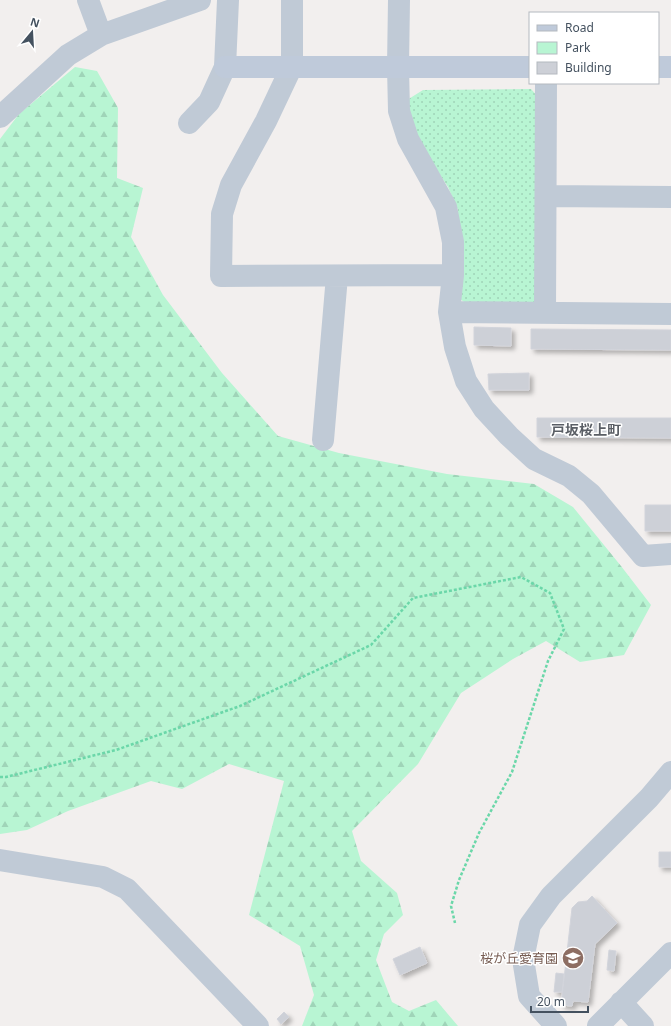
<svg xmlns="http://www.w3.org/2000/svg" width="671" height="1026" font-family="'Noto Sans','Noto Sans JP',sans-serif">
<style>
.green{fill:url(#green-dots)}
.forest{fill:url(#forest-firs)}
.building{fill:#cdd0d7;stroke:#d2d4db;filter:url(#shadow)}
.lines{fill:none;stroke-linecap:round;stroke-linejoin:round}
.path{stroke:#6bd7a9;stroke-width:2.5;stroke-dasharray:3 2;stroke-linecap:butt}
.street{stroke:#c0cad6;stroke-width:22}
.secondary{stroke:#bfcada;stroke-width:22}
.labels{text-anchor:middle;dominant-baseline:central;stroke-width:3;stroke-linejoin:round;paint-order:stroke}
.education-label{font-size:13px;fill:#785e54;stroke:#fff;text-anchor:end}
.neighbourhood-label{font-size:14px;font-weight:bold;fill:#5a5e65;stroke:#fff}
</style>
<defs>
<pattern id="green-dots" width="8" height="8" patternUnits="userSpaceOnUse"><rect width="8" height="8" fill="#b8f5d3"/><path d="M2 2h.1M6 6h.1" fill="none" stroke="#9fd4b8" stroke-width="1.8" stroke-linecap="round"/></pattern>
<pattern id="forest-firs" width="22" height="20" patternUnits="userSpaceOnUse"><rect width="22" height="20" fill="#b8f5d3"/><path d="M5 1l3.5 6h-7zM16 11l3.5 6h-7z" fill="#9fd4b8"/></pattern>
<filter id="shadow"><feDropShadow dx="3.5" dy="3.5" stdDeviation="2" flood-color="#0004"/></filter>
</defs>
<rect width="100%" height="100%" fill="#f2efee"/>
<path class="green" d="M531,89l8,9 -1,200 -8,9 -60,-1 -10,-7 -2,-89 -10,-23 -23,-35 -15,-33 -3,-19 16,-10z"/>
<path class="forest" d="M75,67l22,4 21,37 -1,70 26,10 -12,49 32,58 59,78 56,63 61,17 108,21 87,10 39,23 48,59 30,39 -27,50 -44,7 -34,-21 -33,18 -52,34 -43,71 -66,67 9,30 36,32 6,22 -19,19 -8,26 16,42 17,9 27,-11 22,26h-156l12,-31 -14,-49 -51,-31 35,-134 -55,-17 -47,25 -31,-8 -83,30 -41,19 -27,4v-695l19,-25z"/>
<path class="building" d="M474,327l37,1v18l-37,-1z
M531,329l140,1v20l-140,-1z
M529,373v17h-40l-1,-16z
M537,418h134v20l-134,-1z
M645,505h26v26h-26z
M659,852h12v15h-12z
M592,896l25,27 -22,21 -7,58 -15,-1 -1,5 -11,-1 11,-97 6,-6 9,-1z
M420,947l7,16 -27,12 -7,-16z
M609,950l7,1 -2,20 -7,-1z
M556,973l8,1 -2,18h-8z
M284,1012l5,5 -8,7 -4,-5z"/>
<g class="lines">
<path class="path" d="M0,777h6l110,-27 124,-44 131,-61 42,-47 108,-21 29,16 14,36 -16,32 -36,111 -33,61 -20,47 -8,26 4,17"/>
<path class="street" d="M88,0l13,35
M292,0v66l-26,55 -35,64 -9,29 -1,62 232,-1
M399,0l-1,67 1,44 9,28 38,68 7,35v33l-4,37 6,35 11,34 18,28 25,27 25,23 35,17 22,18 52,62 28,-2
M0,117l68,-62 33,-20 99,-35
M189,123l20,-21 16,-35 3,-67
M546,196l125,1
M449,312l222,2
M545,313l1,-230
M323,440l14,-164
M0,860l103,17 24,12 131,137
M621,1002l22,24
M556,1026l-27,-30 -6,-37 7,-34 21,-29 98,-98 22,-26
M598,1026l73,-73"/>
<path class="secondary" d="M225,67h305
M658,67h13"/>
</g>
<defs>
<g id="school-disc" transform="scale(1.15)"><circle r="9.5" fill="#8d6e63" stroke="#fff"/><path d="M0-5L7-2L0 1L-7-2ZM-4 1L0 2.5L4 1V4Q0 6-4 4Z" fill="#fff"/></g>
</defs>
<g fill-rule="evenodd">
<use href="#school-disc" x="573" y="958"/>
</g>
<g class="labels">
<g class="education-label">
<text x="558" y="958">桜が丘愛育園</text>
</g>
<g class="neighbourhood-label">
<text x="586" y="429">戸坂桜上町</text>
</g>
</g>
<rect x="529" y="12" width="130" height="72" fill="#ffffff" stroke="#b4b9bf"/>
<rect x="537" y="25" width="20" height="6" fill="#bfcada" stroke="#b4b9bf"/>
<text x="565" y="32" font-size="12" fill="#44515f">Road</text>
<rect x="537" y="42" width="20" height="12" fill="#b8f5d3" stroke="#b4b9bf"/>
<text x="565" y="52" font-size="12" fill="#44515f">Park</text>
<rect x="537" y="62" width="20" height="12" fill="#cdd0d7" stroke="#b4b9bf"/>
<text x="565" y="72" font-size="12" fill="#44515f">Building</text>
<g transform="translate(32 32) rotate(18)" stroke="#ffffff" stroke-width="3" paint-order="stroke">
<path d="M0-3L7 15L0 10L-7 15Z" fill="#44515f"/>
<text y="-6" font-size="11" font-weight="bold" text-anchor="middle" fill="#44515f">N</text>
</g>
<path d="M531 1006v6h57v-6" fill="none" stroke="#44515f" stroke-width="2"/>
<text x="537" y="1006" font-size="12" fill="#44515f" stroke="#ffffff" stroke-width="3" paint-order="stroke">20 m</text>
</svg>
